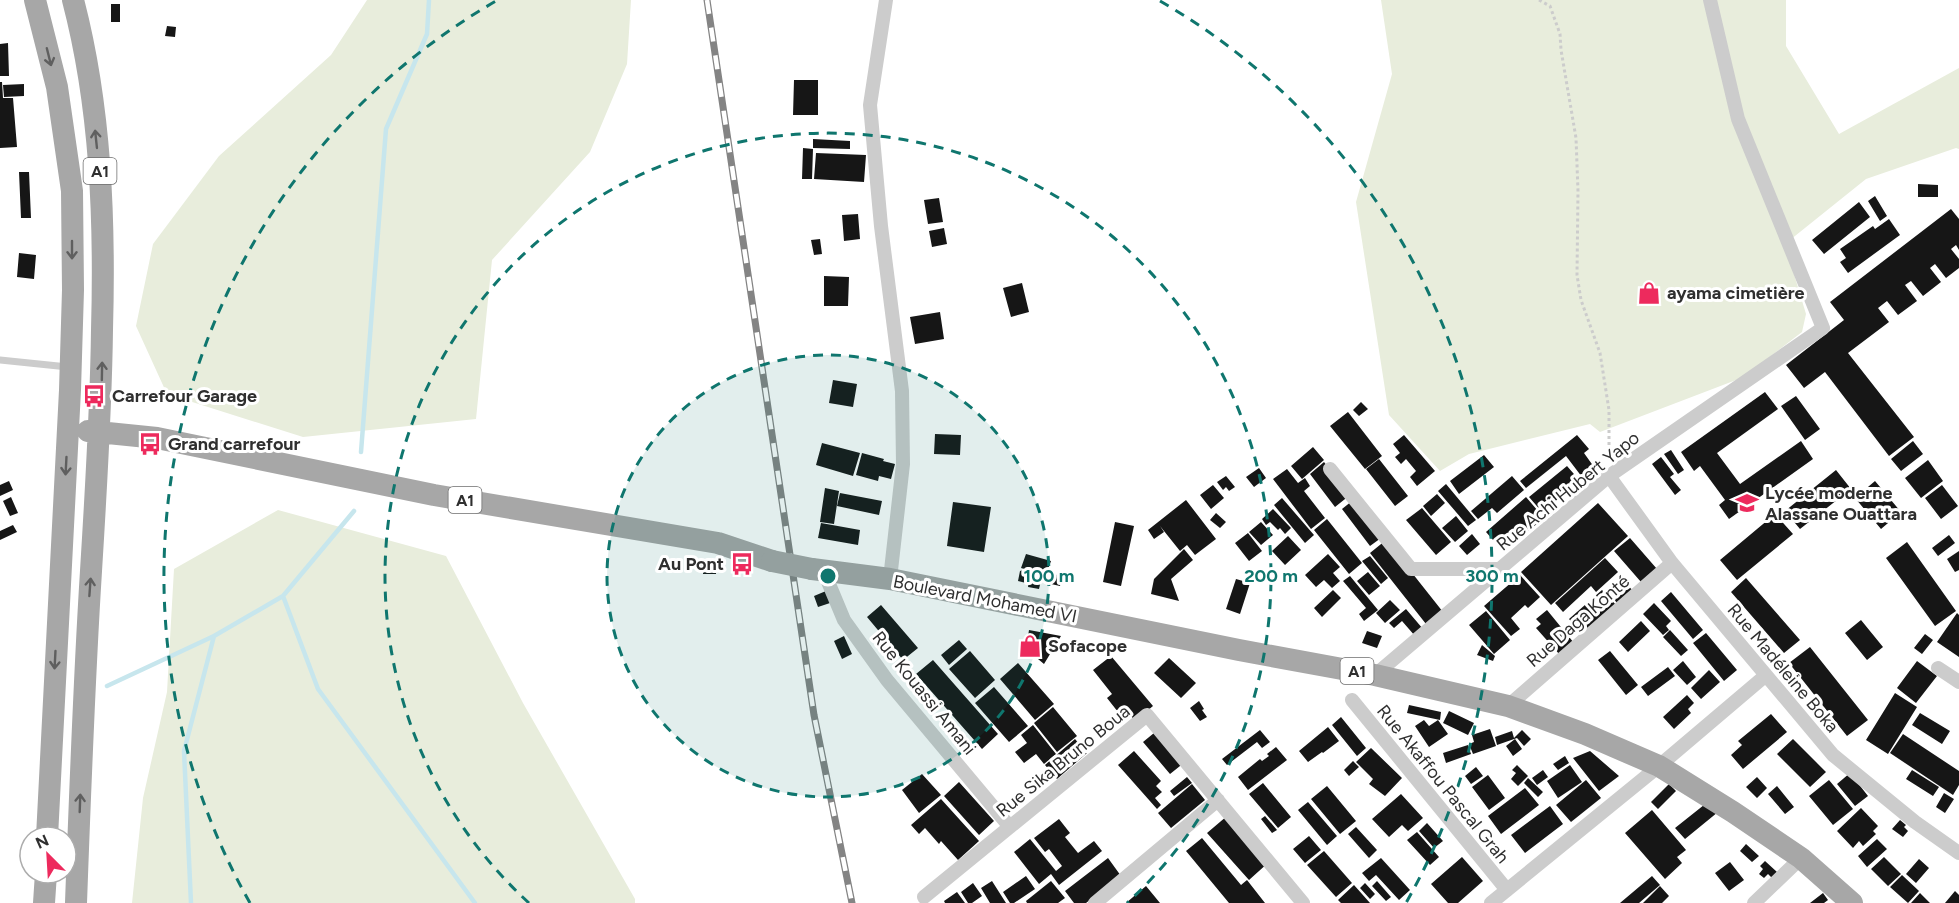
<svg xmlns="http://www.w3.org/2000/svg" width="1959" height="903" font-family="Figtree,sans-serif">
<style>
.green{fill:#e8eddc}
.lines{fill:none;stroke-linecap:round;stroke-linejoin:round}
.stream{stroke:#c7e6ed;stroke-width:4.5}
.building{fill:#161616}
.path{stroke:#ccc;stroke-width:3;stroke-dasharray:3 3;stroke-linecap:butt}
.service{stroke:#ccc;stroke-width:7}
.minor{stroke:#ccc;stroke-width:14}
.primary{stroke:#a7a7a7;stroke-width:22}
.rail-casing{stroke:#848484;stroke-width:7}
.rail{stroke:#fff;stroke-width:4.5;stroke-dasharray:14;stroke-linecap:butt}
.primary-bridge{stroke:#a7a7a7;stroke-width:22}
.oneway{stroke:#5f5f5f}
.ring{fill:none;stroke:#0f766e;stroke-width:3;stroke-dasharray:10 8}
.labels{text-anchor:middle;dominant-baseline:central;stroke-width:6;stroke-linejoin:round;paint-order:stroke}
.shield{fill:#fff;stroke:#6d6d6d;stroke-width:1.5}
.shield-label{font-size:16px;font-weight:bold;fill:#2f2f2f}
.poi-label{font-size:18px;font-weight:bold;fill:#2f2f2f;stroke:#fff;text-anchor:start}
.street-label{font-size:18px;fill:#2f2f2f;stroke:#fff}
.centre{fill:#0f766e;stroke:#fff;stroke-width:3}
.ring-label{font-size:18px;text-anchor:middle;font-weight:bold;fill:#0f766e;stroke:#fff;stroke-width:6;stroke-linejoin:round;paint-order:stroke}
</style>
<rect width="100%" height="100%" fill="#fff"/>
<path class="green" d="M367,0h264l-4,64 -37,88 -98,108 -16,159 -173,18 -136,-43 -31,-68 17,-82 66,-88 112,-101z
M1381,0h405v46l53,88 120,-66v81l-3,-1 -90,31 -81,65 21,70 -4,18 -58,45 -144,55 -10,-8 -121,30 -29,17 -51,-56 -33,-213 36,-128z
M278,510l168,46 77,147 112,196v4h-503l11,-105 24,-106 7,-123z"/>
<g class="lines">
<path class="stream" d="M361,452l25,-323 41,-95 2,-34
M283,596l35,93 157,214
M107,686l107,-50
M191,903l-7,-152 30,-115 69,-40 71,-85"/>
</g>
<path class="building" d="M111,4h9v18h-9z
M167,26l9,1 -1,10 -10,-1z
M8,43l1,33h-9v-32z
M794,80h24v35h-25z
M0,82h2l1,16h10l4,49 -17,1z
M24,84v12l-20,1 -1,-12z
M813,139l37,2v8l-37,-1z
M803,148l10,1 -1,30h-10z
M816,153l50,2 -2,27 -50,-3z
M19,172h10l2,46h-10z
M1918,184l20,1v12h-20z
M1875,196l12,20 -7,5 -12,-20z
M939,198l4,24 -15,2 -4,-24z
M1859,202l11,15 -46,37 -12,-14z
M1951,209l8,10v31l-3,-5 -5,4 8,10v9l-13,10 -11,-14 -5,4 11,14 -18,14 -12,-15 -6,4 12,16 -19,14 -11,-14 -9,7 11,14 -41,31 66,84 -25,19 -64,-84 -21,16 -18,-23 58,-45 -14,-18z
M858,214l2,25 -16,2 -2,-26z
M1889,219l11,16 -52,38 -8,-11 6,-4 -6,-9 33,-23 2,3z
M944,228l3,16 -15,3 -3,-16z
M820,239l2,15 -8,1 -3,-15z
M19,253l17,2 -2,24 -17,-2z
M824,276l25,1 -1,29h-24z
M1022,283l7,29 -18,5 -8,-29z
M940,312l4,27 -29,5 -5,-27z
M833,380l24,4 -4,23 -24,-4z
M1765,392l13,17 -61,44 23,31 61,-43 12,18 -84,60 -10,-14 6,-5 -25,-34 -6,5 -13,-19z
M1796,396l24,33 -15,11 -24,-34z
M1361,402l7,7 -9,7 -6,-6z
M1348,412l34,44 -17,13 -35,-43z
M935,434l26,1 -1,20 -26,-1z
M1404,435l31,36 -18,15 -7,-9 6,-6 -10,-12 -5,5 -6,-7 5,-4 -7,-9z
M1577,435l12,14 -5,4 10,14 -12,10 -16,-21 -40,32 -6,-7z
M1913,441l10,13 -22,17 -10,-12z
M822,443l38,10 -7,23 -37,-11z
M1313,447l11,13 -22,19 -11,-13z
M1671,450l13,20 -6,4 -14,-20z
M862,453l22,6 -1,2 12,3 -4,15 -12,-3 -1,5 -22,-6z
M1484,455l10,12 -35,27 -9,-13z
M1661,457l13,17 -4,3 11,13 -6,5 -23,-31z
M1379,459l29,37 -13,10 -29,-37z
M1928,460l15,21 -22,17 -16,-20z
M1324,462l26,33 -15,12 -25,-33z
M1567,466l13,15 -38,31 -13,-15z
M1259,468l7,10 -12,9 -8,-10z
M1287,469l11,14 7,-5 5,8 -6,5 21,27 -14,11 -38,-50z
M1836,470l15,19 -51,40 -15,-18z
M1226,476l9,11 -6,4 -3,-4 -3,3 -6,-8z
M1512,476l12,14 -27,23 -5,-5 -14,11 -7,-8z
M9,481l4,9 -13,6v-11z
M1875,481l26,31 -20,17 -26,-31z
M1446,484l30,36 -8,6 -30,-35z
M1213,485l11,13 -13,11 -11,-14z
M1942,485l16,21 -17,13 -16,-21z
M825,488l14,3 -5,33 -14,-2z
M840,493l42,8 -3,14 -42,-9z
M1437,494l8,9 -14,13 -8,-10z
M11,497l7,16 -8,3 -7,-15z
M1526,497l18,21 -17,14 -2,-4 -9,7 3,3 -12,10 -2,-3 -4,4 -15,-17z
M1282,498l32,37 -9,8 -31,-38z
M1186,500l30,39 -21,16 -8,-10 -7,6 -20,-25 4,6 -10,7 -6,-9z
M1352,501l29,37 -11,8 -28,-37z
M953,502l38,5 -7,45 -37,-6z
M1598,503l30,33 -77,69 -30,-33z
M1422,508l29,34 -15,13 -30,-35z
M1273,509l18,19 -6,6 -5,-6 -2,2 -8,-8 -4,3 -4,-6z
M1216,513l10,9 -6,6 -10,-8z
M1775,514l18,20 -56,46 -17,-20z
M1456,516l12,15 -13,11 -13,-14z
M1327,519l35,44 -13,11 -35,-44z
M1115,522l19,4 -13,60 -18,-4z
M1261,522l12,13 -12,10 -12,-13z
M821,523l39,7 -2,15 -40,-7z
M13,525l4,7 -17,8v-9z
M1248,533l14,18 -13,10 -14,-18z
M1472,534l8,10 -13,11 -8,-9z
M1949,535l6,8 -17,13 -6,-8z
M1288,536l13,14 -16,15 -13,-14z
M1630,538l27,31 -16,13 -27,-31z
M1386,540l57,72 -17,12 -56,-71z
M1907,542l49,69 -21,15 -49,-68z
M1184,549l9,11 -22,19 8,22 -28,-7 3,-15z
M1959,551v19l-4,2 -8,-13z
M1026,554l25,7 -5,14 -25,-7z
M1328,554l12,13 -7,6 7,8 -8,7 -8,-8 -8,7 -11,-12z
M1370,556l18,22 -7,6 -19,-23z
M1605,558l13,14 -22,20 -5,-6 -28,26 -8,-9z
M703,559h14l-1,15h-13z
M1023,570l6,1 -3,12 -8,-2 2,-10z
M1368,572l12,14 -11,9 -12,-14z
M1030,574l12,2 -3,13 -11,-2z
M1053,574l9,2 -2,10 -9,-2z
M1520,575l20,22 -12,11 -3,-3 -14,13 9,11 -9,7 -27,-30z
M1350,576l28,34 -14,11 -5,-7 7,-6 -23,-27z
M1746,578l54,62 -16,13 -53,-61z
M1236,579l14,4 -10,31 -14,-5z
M1626,583l7,8 -15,13 -7,-8z
M1333,590l8,8 -19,19 -8,-9z
M1602,590l15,16 -34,29 -14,-16z
M826,591l4,12 -12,4 -4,-11z
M1671,592l32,38 -10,9 -32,-38z
M1390,600l10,10 -15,13 -9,-10z
M1654,603l17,18 -5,5 3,4 -6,5 -20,-21z
M881,605l37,43 -15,12 -36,-43z
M1406,609l17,20 -8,7 -13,-15 -8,7 -5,-5z
M1547,610l27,33 -14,12 -24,-27 5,-4 -5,-5z
M1486,611l24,29 -16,14 -25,-29z
M1957,613l2,2v42l-22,-15z
M1861,620l22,27 -16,13 -22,-27z
M1641,621l9,10 -22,21 -9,-10z
M1029,630l32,6 -17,28 -18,-15z
M1670,630l18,20 -7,6 -18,-19z
M1367,631l15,5 -5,12 -15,-5z
M1706,633l31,37 -13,11 -31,-38z
M1925,634l8,6 -11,14 -8,-6z
M844,636l8,18 -10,5 -8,-18z
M959,640l8,9 -18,16 -8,-10z
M1482,645l13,11 -2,5 -16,-6z
M1810,647l58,73 -21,16 -58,-73z
M970,651l25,29 -20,18 -26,-29z
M1610,651l28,34 -12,10 -28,-35z
M1111,656l42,50 -18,15 -11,-14 -6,5 -11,-14 5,-4 -19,-24z
M1169,658l27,25 -15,15 -27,-25z
M933,660l65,74 -16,15 -66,-75z
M1683,661l13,16 -9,8 -14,-15z
M1917,661l20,15 -21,27 -19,-15z
M1018,663l36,41 -19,16 -35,-41z
M1668,667l7,9 -27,20 -7,-9z
M1709,670l11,12 -19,17 -10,-11z
M994,687l34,39 -19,16 -34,-39z
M1895,693l22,14 -29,47 -22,-14z
M1687,695l7,8 -6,6 3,4 -17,16 -11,-12z
M1199,701l5,8 -2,1 5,7 -7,4 -10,-13z
M1409,705l32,7 -1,8 -33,-7z
M1053,707l24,29 -20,16 -23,-29z
M1449,711l25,12 -6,12 -25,-12z
M1920,713l30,18 -8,13 -30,-19z
M1771,714l16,18 -44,37 -12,-14 11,-10 -4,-4z
M1341,717l25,31 -9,8 -25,-31z
M1424,720l5,6 9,-6 10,14 -19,13 -14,-21z
M1033,725l23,29 -12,10 -8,-10 -12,9 -9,-11 12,-9 -6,-8z
M1328,727l11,14 -16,12 -1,-1 -14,10 -9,-11z
M1490,729l6,17 -23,8 -4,-10 5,-2 -2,-7z
M1260,730l10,12 -8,6 -5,-6 -30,23 -5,-6z
M1522,730l9,9 -7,7 -7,-8 -20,7 -2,-8 17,-6 2,7z
M1154,733l31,29 -15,12 -27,-32z
M1903,734l56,37v14l-6,10 -63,-42z
M1075,739l12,14 -30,26 -12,-14z
M1515,739l7,10 -9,7 -7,-10z
M1793,739l33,33 -16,15 -33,-33z
M1468,745l3,9 -25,9 -3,-10z
M1276,747l11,13 -39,30 -10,-13 22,-18 2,2 7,-5 -2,-2z
M1371,748l31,30 -17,18 -16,-12 4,-5 -17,-17z
M1134,751l27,30 -5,5 6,6 -7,6 6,7 -4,4 -39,-44z
M1590,751l29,25 -20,15 -26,-33z
M1565,756l4,7 -11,7 -5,-6z
M1353,761l6,6 -10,9 -5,-6z
M1517,765l11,11 -10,10 -7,-7 5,-6 -4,-3z
M1570,765l12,17 -24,16 -11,-17z
M1476,767l7,9 -12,8 -6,-8z
M1543,770l5,7 -11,8 -5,-7z
M1912,770l27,17 -6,9 -27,-17z
M1850,773l18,23 -13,10 -18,-22z
M922,774l19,21 -22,18 -17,-23z
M1488,775l17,23 -16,12 -17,-23z
M1187,777l5,6 -18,13 -4,-5z
M1757,777l10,11 -10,10 -11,-11z
M1528,778l15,14 -5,5 -14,-14z
M1586,780l15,18 -30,24 -15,-17z
M1829,780l24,29 -20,16 -24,-29z
M959,782l35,39 -15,14 -35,-39z
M1263,783l28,34 -13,11 -29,-34z
M1192,784l13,16 -34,28 -13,-15z
M1669,784l7,7 -18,18 -7,-7z
M1327,786l29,35 -16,13 -29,-35z
M1777,786l17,21 -9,7 -17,-20z
M1525,788l14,17 -38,29 -13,-18z
M1944,793l10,6 -9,14 -9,-6z
M1401,794l22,24 -15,13 -6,-6 -13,12 -17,-18z
M941,799l38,42 -21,19 -17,-19 -2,3 -14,-16 -6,6 -8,-9z
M1709,801l9,11 -33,27 -10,-11z
M1308,802l29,34 -10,9 -29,-35z
M1550,806l13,18 -38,29 -14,-18z
M1861,808l17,18 -5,5 3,3 -13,12 -4,-5 -6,7 -16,-17z
M1652,810l34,40 -9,7 5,6 -17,16 -40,-46z
M1227,816l42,46 -20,18 -42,-47z
M1265,816l12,14 -5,3 -11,-14z
M1059,819l11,14 -5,4 13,16 16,-12 8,10 -43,34 -8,-11 -12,10 -25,-32 16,-13 26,32 6,-5 -13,-17 -4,3 -11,-14z
M1900,820l6,5 -2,2 4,4 -5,6 -11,-8z
M1427,823l16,18 -9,7 -15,-17z
M1356,827l21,23 -8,8 -21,-24z
M1417,832l22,25 -9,8 -23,-25z
M1309,836l12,14 -16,13 -12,-14z
M1202,838l39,47 6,-5 18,23h-36l-43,-52z
M1877,839l10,10 -20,18 -9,-11z
M1746,844l13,12 -7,6 -12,-11z
M1324,851l28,32 -16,14 -29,-32z
M1462,857l21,24 -25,22h-10l-17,-19z
M1884,857l17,17 -13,12 -17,-17z
M1108,858l13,18 -35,27h-12l-9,-12z
M1381,858l29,32 -11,10 -23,-25 -7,6 -7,-8z
M1919,859l10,9 -13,15 -10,-9z
M1765,861l12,11 -5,6 -4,-4 -4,4 -5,-4 4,-5 -3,-3z
M1730,862l14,18 -15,11 -14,-18z
M1902,875l17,16 -11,12 -18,-16z
M1026,876l9,13 -21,14h-4l-7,-11z
M1652,876l8,9 -21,18h-19z
M992,881l14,22h-16l-9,-15z
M1051,881l14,17 -7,5h-31l-1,-2z
M1377,881l14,16 -5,4 -14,-15z
M973,883l9,13 -10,7h-4l-7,-11z
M1365,883l10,11 -5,5 -10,-11z
M1354,885l16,18h-29l-3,-3z
M1146,886l14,17h-34z
M1660,886l9,10 -7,7h-19z
M1955,891l4,4v8h-14z
M957,892l8,11h-20l-1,-2z
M1823,893l5,7 -4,3h-14z
M1920,893l10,10h-19z"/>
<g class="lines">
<path class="path" d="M1539,0l11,6 10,28 1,16 15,88 2,53 -1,84 4,25 19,53 9,57v50"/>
<path class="service" d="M0,360l68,7"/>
<path class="minor" d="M886,0l-16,105 11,121 21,165 1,73 -13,115
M1330,469l81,100h89
M1609,476l63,87 161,192 82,67 44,31
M824,572l20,48 43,60 123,147
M1938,668l21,14
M1375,675l234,-199 214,-148 -85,-209 -28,-119
M1352,700l155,190
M1508,706l164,-143
M924,897l223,-182 156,188
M1095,903l123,-103
M1491,903l168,-137 106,-90
M1754,903l47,-45"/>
<path class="primary" d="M35,0l22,87 15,104 1,99 -3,100 -23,447
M73,0c28,107 32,220 29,330 -1,81 -6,161 -11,241 -7,111 -11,221 -15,332
M88,431l69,7 277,57 284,48 54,18
M812,569l78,10 349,71 136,25 133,31 77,28 74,32 74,46 68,46 51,45
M44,903l2,-30"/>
<g class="rail-casing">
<path id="rail" d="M707,0l107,715 38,188"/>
</g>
<use href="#rail" class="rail"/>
<path class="primary-bridge" d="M772,561l40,8"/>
</g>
<defs><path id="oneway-shaft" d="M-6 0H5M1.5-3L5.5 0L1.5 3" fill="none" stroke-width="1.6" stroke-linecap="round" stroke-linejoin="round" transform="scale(1.5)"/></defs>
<g class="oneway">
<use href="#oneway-shaft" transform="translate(49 57) rotate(76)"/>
<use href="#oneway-shaft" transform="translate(96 139) rotate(-96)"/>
<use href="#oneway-shaft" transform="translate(72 250) rotate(90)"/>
<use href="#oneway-shaft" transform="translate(102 371) rotate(-89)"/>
<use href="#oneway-shaft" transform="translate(66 466) rotate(93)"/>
<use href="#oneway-shaft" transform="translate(90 587) rotate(-86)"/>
<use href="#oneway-shaft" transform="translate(55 660) rotate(93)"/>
<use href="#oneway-shaft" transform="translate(80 803) rotate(-88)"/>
</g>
<circle cx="828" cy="576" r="221" fill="#0f766e" fill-opacity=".12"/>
<g class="ring">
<circle cx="828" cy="576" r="221"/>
<path d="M529 903A443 443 0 1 1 1127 903"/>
<path d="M250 903A664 664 0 0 1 496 1M1160 1A664 664 0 0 1 1406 903"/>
</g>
<defs>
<g id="shop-bare" transform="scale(1.8)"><path d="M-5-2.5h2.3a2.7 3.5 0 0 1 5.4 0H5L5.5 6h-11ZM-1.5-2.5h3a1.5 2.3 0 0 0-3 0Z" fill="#ed2a5d" stroke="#fff" stroke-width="2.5" paint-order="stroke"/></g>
<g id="bus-bare" transform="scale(1.8)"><path d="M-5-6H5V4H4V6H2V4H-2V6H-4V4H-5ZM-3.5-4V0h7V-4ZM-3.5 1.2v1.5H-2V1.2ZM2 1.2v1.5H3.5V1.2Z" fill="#ed2a5d" stroke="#fff" stroke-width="2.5" paint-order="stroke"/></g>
<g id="school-bare" transform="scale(1.8)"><path d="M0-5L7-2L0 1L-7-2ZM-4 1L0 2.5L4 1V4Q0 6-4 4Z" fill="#ed2a5d" stroke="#fff" stroke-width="2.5" paint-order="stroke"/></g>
</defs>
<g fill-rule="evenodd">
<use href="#shop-bare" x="1649" y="293"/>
<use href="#bus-bare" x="94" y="396"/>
<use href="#bus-bare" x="150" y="444"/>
<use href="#school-bare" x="1747" y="503"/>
<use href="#bus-bare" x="742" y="564"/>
<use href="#shop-bare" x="1030" y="646"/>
</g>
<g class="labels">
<g class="shield">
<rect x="83.5" y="158" width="33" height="26" rx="4.5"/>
<rect x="448.5" y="487" width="33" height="26" rx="4.5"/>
<rect x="1340.5" y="658" width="33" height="26" rx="4.5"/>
</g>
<g class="shield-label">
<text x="100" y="171">A1</text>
<text x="465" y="500">A1</text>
<text x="1357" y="671">A1</text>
</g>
<g class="poi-label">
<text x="1667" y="293">ayama cimetière</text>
<text x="112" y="396">Carrefour Garage</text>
<text x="168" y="444">Grand carrefour</text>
<text x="1765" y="493">Lycée moderne<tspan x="1765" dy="21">Alassane Ouattara</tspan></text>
<text x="724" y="564" text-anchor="end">Au Pont</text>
<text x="1048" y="646">Sofacope</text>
</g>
<g class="street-label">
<text transform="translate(1568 491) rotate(-39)">Rue Achi Hubert Yapo</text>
<text transform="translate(985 599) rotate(11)">Boulevard Mohamed VI</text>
<text transform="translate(1578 621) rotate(-41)">Rue Daga Konté</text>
<text transform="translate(1783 668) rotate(50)">Rue Madéleine Boka</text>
<text transform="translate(924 693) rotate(51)">Rue Kouassi Amani</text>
<text transform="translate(1063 761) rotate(-39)">Rue Sika Bruno Boua</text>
<text transform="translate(1443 784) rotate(51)">Rue Akaffou Pascal Grah</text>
</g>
</g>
<circle cx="828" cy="576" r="9" class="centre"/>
<g class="ring-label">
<text x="1049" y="582">100 m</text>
<text x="1271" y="582">200 m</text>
<text x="1492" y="582">300 m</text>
</g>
<g transform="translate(48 855) rotate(336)"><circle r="28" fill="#ffffff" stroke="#acacac" stroke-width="1.5"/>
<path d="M0-4.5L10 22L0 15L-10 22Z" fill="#ed2a5d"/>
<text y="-9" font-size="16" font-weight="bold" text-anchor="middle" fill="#2f2f2f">N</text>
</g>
</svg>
